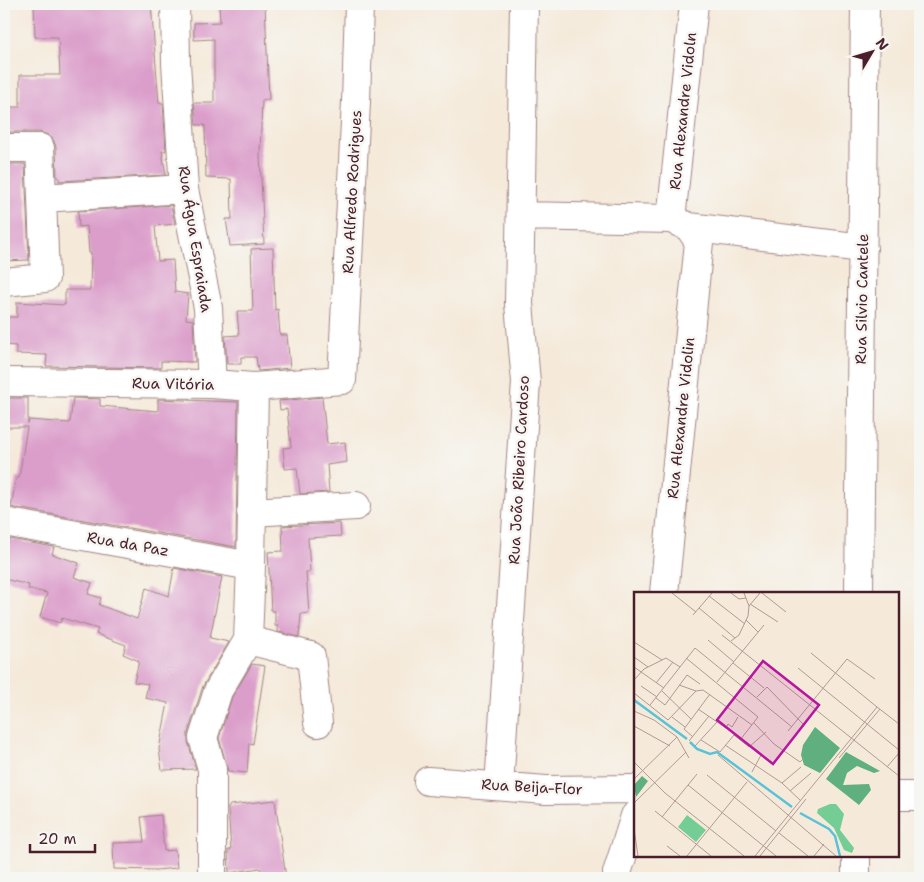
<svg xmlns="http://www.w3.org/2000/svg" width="924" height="882" font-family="'Shantell Sans',sans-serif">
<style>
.building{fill:#db9ecb}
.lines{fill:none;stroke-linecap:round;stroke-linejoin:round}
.minor-casing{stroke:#a08482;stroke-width:30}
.minor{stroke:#fff;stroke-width:28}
.labels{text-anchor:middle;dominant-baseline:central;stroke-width:5;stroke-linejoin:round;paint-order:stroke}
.street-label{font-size:15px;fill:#4a1f2b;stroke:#f6f6f2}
.inset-river{fill:none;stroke:#5ac2d7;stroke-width:2.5}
.inset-road{fill:none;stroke:#b19994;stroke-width:1}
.view{fill:#b5179e;fill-opacity:0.15;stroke:#b5179e;stroke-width:2.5}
.inset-edge{fill:none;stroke:#4a1f2b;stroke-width:2.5}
</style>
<rect width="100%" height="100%" fill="#f6f6f2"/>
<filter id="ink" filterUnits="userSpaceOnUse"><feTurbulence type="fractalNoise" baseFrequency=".02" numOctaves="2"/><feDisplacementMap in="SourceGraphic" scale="10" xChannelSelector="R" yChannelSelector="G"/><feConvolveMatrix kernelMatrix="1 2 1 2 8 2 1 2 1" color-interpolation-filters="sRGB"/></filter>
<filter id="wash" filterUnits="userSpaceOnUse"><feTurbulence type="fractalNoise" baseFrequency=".0096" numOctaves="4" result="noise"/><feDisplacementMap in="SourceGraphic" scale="20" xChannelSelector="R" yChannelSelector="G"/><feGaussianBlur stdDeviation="1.12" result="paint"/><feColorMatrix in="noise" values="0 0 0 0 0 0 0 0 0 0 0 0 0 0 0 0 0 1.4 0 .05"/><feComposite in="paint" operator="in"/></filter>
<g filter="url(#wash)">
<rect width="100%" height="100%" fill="#f5eada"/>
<g id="blocks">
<path class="building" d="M34,4h117l8,99h4l3,48h-4l4,24 -107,6v-4h-2l-1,-30 -3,-8 -5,-4 -8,-3h-35v-25h15v-32h40l-2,-38h-23z
M219,4h46l4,95 -7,1 -2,55 4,89 -34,2 -4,-27h6l-1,-40 -25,-1 -1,-53h-9l-2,-22h20v-64l-20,1v-17l26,-1z
M4,164h21l4,96 -25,1z
M171,205l4,19 -20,2 3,35 15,-1 2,32 13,2 -2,25 7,1 2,42 -34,-1v7l-115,-2 1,-11 -31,-1v-8l-12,-1v-28h13v-15l48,3v-15h25l1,-37h-2l-2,-27 -8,1 -1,-16z
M273,248l2,62 3,-1 2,26h7l3,33 -32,3 -2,-14h-15v7h-14l-2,-28 14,-1 -2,-24h16l-2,-62z
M322,397l5,47 18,-2 2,20 -20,3 2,27 -29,2 -3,-26 -12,1 -2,-21 8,-1 -4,-38 -7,1 -1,-9z
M4,398h24v26l1,-4 41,3 3,-25 27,1v7l58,5v-12l80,3 -2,145 -225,-40 5,-29h3l8,-51h-23z
M340,523l1,13 -33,2 2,34h-4l3,41 -8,1 -2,23 -21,-5v-6h-3v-15h-4l-3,-59 15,-1 -1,-25z
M4,538l50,9 -2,7 27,9 -5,14 18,6 -4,11 13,4 -2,7 38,14 9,-31 23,8 5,-28 48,9 -12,61 19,4 -26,44 -15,47v9l8,27 -34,1 -3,-21 9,-46 -23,-5 3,-14 -14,-2 5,-21 -16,-7 3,-9 -30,-11 2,-5 -36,-11 -2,5 -20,-6 7,-24 -19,-4 1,-4 -25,-6z
M252,664l13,2 -12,78 -4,-1 -2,30 -19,-2 -9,-33 13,-41z
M275,800l11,78h-23l-3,-10 -31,5 -1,-23h3l-3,-42 2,-3z
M161,815l3,36 11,-1 2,18 -21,2 -42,-1 -1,-26 31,-1 -3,-25z"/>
</g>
</g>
<g filter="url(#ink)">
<use href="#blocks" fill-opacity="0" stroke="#a08482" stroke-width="1"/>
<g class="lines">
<g class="minor-casing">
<path id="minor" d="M175,4l1,59 8,126 24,119 4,76
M4,148h36l2,50 142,-9
M521,216l150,3 18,8 10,15 -35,351
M671,219l23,-215
M689,227l174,21
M4,282l41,-4 -3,-80
M4,382l208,2 42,3 88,-7 14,-278 3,-98
M251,512l105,-6
M4,522l247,44
M859,593l6,-589
M248,640l63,16 7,67
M428,781l118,9 89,-1
M499,786l27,-404 -7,-78 5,-300
M898,796h22
M617,873l18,-57
M212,878v-109l-9,-31 15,-47 30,-51 3,-74 3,-179
M856,878v-22"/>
</g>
<use href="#minor" class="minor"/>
</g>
</g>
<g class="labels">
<g class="street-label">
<text transform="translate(683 111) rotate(-84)">Rua Alexandre Vidoln</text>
<text transform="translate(352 192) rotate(-87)">Rua Alfredo Rodrigues</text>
<text transform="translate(195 239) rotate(81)">Rua Água Espraiada</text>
<text transform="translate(862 299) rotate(-89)">Rua Silvio Cantele</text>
<text transform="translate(173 384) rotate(1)">Rua Vitória</text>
<text transform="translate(681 418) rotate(-84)">Rua Alexandre Vidolin</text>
<text transform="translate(519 470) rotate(-87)">Rua João Ribeiro Cardoso</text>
<text transform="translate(128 544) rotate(10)">Rua da Paz</text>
<text transform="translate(532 787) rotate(3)">Rua Beija-Flor</text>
</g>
</g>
<g transform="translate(634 592)">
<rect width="265" height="265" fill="#f5eada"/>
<path d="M196,212h6l8,10 -4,16 14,18 -2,5 -8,-3 -10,-22 -17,-15 1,-4zM53,223l19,15 -10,12 -18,-15z" fill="#74cd94"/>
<path d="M181,135l25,21 -20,25 -16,-8 -3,-10 2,-10zM212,160l34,19 -6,2 -17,-7 -10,7 -4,12 26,-1 2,6 -12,15 -33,-26zM8,184l6,5 -12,16 -2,-12z" fill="#5fb07e"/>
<path class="inset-river" d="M0,108l53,39M56,150l7,7 13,5 7,-2 75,55M166,221l29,16 6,7 5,20"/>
<path class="inset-road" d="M38,1l24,19M97,1l8,6 7,-1M128,1l24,19M75,4l36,28M116,12l28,18M115,14l11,-13M65,16l36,30M59,23l19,-22M112,28l12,12M88,43l177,141M74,48l26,22M97,49l8,-6 9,-19 1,-10 -5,-13M0,50l28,18M177,61l66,54M0,65l14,10M52,66l72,59 -18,23M99,71l31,25M0,75l30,21M164,76l101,82M0,88l10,-11 22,-11 14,9 15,-19 97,79M83,90l47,-57M22,91l17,-21M45,93l17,6M7,94l16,11M28,99l29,28M0,101l34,27 28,-29 7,-1 49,35M123,105l10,-10 36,37M22,106l9,7 22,-30 13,9M16,113l30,-38M64,117l28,19 2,-4 4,3 6,-10M0,119l20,9 23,17 12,21M38,125l13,10M120,131l20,21 26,18 4,-4M0,134l36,20M154,139l59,-72 28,20M100,143l15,12 17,-15M59,145l-9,-8 26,-35M67,148l19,12 14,-17M55,149l20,-25M91,153l57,38 19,18M61,154l22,-24M84,163l118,101M205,166l41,-49M0,170l31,31 79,63M253,175l12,-14M118,180l9,-17M73,183l69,56M0,187l43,-42M148,191l19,-16M54,193l88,71M156,199l21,-18M0,211l52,-51M21,219l56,45M28,225l35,-43M0,237l4,27M145,241l29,23M33,254l13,10M53,264l60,-74M121,264l122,-149 22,17M126,264l46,-57M180,264l10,-12"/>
<path class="view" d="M129,69l56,44 -46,59 -56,-44z"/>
<rect width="265" height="265" class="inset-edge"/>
</g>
<rect width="924" height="882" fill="none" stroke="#f6f6f2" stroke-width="20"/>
<g transform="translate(872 52) rotate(52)" stroke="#f6f6f2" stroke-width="4" paint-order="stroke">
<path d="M0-4L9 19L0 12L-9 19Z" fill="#4a1f2b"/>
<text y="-8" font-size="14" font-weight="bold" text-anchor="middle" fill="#4a1f2b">N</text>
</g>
<path d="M30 844v8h65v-8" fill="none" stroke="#4a1f2b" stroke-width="2.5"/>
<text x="38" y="844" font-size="15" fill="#4a1f2b" stroke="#f6f6f2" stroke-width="4" paint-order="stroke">20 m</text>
</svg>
